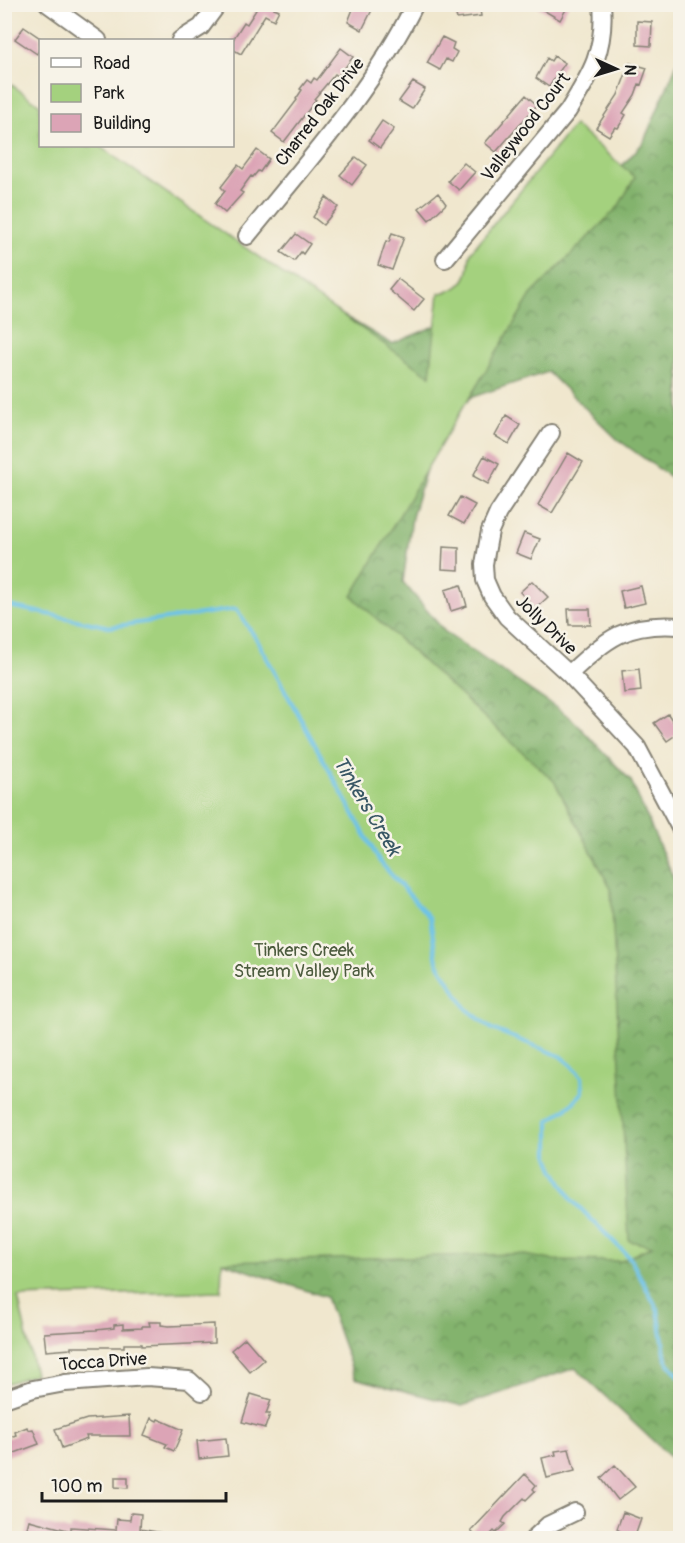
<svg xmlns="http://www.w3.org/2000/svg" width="685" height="1543" font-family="Pangolin,sans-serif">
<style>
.forest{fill:url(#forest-crowns);stroke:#506844;stroke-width:1.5}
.green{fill:#a4d17e;stroke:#60764d;stroke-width:1.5}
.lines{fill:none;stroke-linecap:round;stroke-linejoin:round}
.stream{stroke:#6cc2e9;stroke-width:4}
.building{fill:#dca4b6}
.minor-casing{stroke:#868275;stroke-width:20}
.minor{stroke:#fff;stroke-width:16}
.labels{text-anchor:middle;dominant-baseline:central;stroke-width:5;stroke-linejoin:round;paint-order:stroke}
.street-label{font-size:18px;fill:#1c1c1c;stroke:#f7f3e8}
.park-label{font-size:18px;fill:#4c5b3e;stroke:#f7f3e8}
.water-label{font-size:20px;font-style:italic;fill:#385664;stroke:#f7f3e8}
</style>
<defs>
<pattern id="forest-crowns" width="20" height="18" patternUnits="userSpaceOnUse" patternTransform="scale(1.5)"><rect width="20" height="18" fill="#83b36d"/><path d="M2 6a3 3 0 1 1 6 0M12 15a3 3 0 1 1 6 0" fill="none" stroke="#6a9159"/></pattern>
</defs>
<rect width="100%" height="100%" fill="#f7f3e8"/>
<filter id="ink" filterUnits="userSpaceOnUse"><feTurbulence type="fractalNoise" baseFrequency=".0167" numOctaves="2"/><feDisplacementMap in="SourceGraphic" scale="12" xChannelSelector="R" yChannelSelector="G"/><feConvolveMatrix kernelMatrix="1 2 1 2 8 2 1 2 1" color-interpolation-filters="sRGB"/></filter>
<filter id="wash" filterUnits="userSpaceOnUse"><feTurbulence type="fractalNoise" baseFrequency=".008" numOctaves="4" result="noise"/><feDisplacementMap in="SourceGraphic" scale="24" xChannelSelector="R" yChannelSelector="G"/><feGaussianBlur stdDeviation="1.35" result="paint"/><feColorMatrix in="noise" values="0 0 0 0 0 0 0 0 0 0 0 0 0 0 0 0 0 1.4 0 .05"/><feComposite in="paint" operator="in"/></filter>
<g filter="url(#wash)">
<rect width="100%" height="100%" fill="#f0e7ce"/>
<path class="forest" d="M680,57v427l-63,-45 -69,-67 -103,34 -33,111 -9,65 43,51 125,85 60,63 49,112v573l-105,-98 -113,38 -107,-28 -29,-81 -141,-47 -181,-1150 36,46 125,65 227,133 106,-44 145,-157z"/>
<path class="green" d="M5,80l35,25v41h59l331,230 9,-83c13,-1 26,-8 29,-22 2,-7 0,-12 3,-19l103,-127 61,52 -17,30 -87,88 -64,107h-1l-114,194 202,185 57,108 18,352 23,5 -31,15 -70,-1 -32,-6 -297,8 -1,29 -203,6 17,77 -30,10z"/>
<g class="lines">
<path class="stream" d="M4,605l106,22 126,-18 21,31 123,222 50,56 7,44 30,47 25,20 68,27 11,9 11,12 1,15 -12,13 -22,16v36l5,12 18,31 58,58 28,52 8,50 14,17"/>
</g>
<g id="blocks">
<path class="building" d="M247,4h29l-2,4 5,2 -5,10 -9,-5 -24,39 -9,-5v-8l12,-19 3,2 9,-14z
M355,4h20l-13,26 -14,-8z
M453,4h26l2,12 -24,3z
M533,4h36l-9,16z
M637,21l15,1 -1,24 -14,-1z
M24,27l16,11v10l-3,6 -22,-15z
M442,37l12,6 -2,6 5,3 -5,10 -6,-3 -6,11 -13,-7z
M341,48l12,9 -9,12 -6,7 -3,-2 -21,25 2,1 -32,42 -12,-9 25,-33 -1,-1 6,-9 -2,-1 7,-9 4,3 3,-5 3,2z
M554,56l11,7 -16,24 -13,-9 11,-20 4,3z
M630,63l17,5 -6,17 -2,-1 -4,11 -12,18 3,2 -8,13 -3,-1 -6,9 -13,-8 22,-33z
M413,82l12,7 -13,20 -13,-8z
M526,95l11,10 -41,47 -11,-9z
M382,121l12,8 -14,19 -11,-8z
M257,150l12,9 -9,13 -2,-1 -5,6 -2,-1 -11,15 3,2 -18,20 -10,-9 10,-13 -4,-4 17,-22 5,4z
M356,157l11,8 -15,20 -12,-10z
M464,163l11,9 -16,18 -11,-9z
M438,193l8,11 -17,16 -10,-12z
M326,197l12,10 -15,18 -10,-8z
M392,233l12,4 -12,33 -14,-5 8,-24 3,1z
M296,234l14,10 -7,10 -2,-2 -7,9 -13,-9z
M398,279l26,20 -10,12 -25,-21z
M506,416l14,9 -11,19 -14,-8z
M568,453l15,9 -31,51 -14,-8z
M484,456l15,8 -11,20 -15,-8z
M460,497l15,8 -11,19 -15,-8z
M524,533l16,6 -9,20 -15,-6z
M443,547l16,1v22l-17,-1z
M532,581l16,16 -13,12 -15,-17z
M461,585l6,21 -16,5 -6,-21z
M641,586l4,17 -21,5 -4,-17z
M568,609h22l1,16h-22z
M639,669l2,22 -17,2 -2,-22z
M668,714l12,18 -13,9 -13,-18z
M149,1322h12v3l8,1 45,-2v19l-72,3v-2h-18v3h-53v2l-25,2 -2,-18 52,-3 18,-2v-3l9,-1v5l19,-1v-2h8z
M245,1338l19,22 -14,12 -19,-22z
M251,1394l20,6 -5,14h4l-5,14 -23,-6z
M129,1416l1,20h-44l1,3 -25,9 -7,-19 32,-10z
M151,1418l6,3 1,-2 25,11 -9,21 -9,-4 2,-3 -23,-9z
M27,1427l1,3 5,-1 6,15 -35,13v-18l12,-4 -1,-3z
M226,1438l2,18 -29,3 -2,-18z
M569,1449l6,22 -28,7 -5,-20 14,-3 -1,-4z
M615,1465l20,22 -17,13 -17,-22z
M525,1474l11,11 -3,4 2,2 -9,9 -2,-2 -19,19 -3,5 3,2 -9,9 -2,-2 -8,8h-8l-7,-8z
M115,1477h13v11l-13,-1z
M623,1512l18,7 -7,20h-17l3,-8 -3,-2z
M131,1513l10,1 -1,15 22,4v6h-128l-9,-3 4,-16 42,11v-4l45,3 1,-11 13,1z"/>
</g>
</g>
<g filter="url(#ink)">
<use href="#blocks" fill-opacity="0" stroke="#868275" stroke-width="1.5"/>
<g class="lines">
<g class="minor-casing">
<path id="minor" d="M48,4l50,36
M180,40l21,-13 17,-23
M247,236c60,-74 125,-146 168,-232
M445,259l123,-148c23,-37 38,-61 34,-107
M551,433l-53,80 -8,18 -6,33 1,16 7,16 15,21 62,57 68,73 43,81
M569,674c39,-36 56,-52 111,-48
M4,1399l29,-10 32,-6 82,-6 42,3 13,12
M534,1538l14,-13 27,-13"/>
</g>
<use href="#minor" class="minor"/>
</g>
</g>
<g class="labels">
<g class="street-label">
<text transform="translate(320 112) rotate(-52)">Charred Oak Drive</text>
<text transform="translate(526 127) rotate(-52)">Valleywood Court</text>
<text transform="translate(546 625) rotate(44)">Jolly Drive</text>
<text transform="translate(103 1362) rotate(-4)">Tocca Drive</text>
</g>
<g class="park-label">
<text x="304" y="950">Tinkers Creek<tspan x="304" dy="21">Stream Valley Park</tspan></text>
</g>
<g class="water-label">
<text transform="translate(367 806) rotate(59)">Tinkers Creek</text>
</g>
</g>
<rect width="685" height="1543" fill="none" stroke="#f7f3e8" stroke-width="24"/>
<rect x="39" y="39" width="195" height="108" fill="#f7f3e8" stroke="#9f9d96" stroke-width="1.5"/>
<rect x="51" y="58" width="30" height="9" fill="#ffffff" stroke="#9f9d96" stroke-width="1.5"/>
<text x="93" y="69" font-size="18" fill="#1c1c1c">Road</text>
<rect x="51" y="84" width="30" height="18" fill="#a4d17e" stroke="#9f9d96" stroke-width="1.5"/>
<text x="93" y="99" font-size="18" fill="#1c1c1c">Park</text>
<rect x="51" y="114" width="30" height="18" fill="#dca4b6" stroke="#9f9d96" stroke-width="1.5"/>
<text x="93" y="129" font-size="18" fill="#1c1c1c">Building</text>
<g transform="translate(616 69) rotate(94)" stroke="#f7f3e8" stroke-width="4.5" paint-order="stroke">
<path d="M0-4.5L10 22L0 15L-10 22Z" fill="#1c1c1c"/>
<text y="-9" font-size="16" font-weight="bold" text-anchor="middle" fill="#1c1c1c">N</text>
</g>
<path d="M42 1492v9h184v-9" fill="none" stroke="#1c1c1c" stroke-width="3"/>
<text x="51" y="1492" font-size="18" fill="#1c1c1c" stroke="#f7f3e8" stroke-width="4.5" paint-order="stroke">100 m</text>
</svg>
